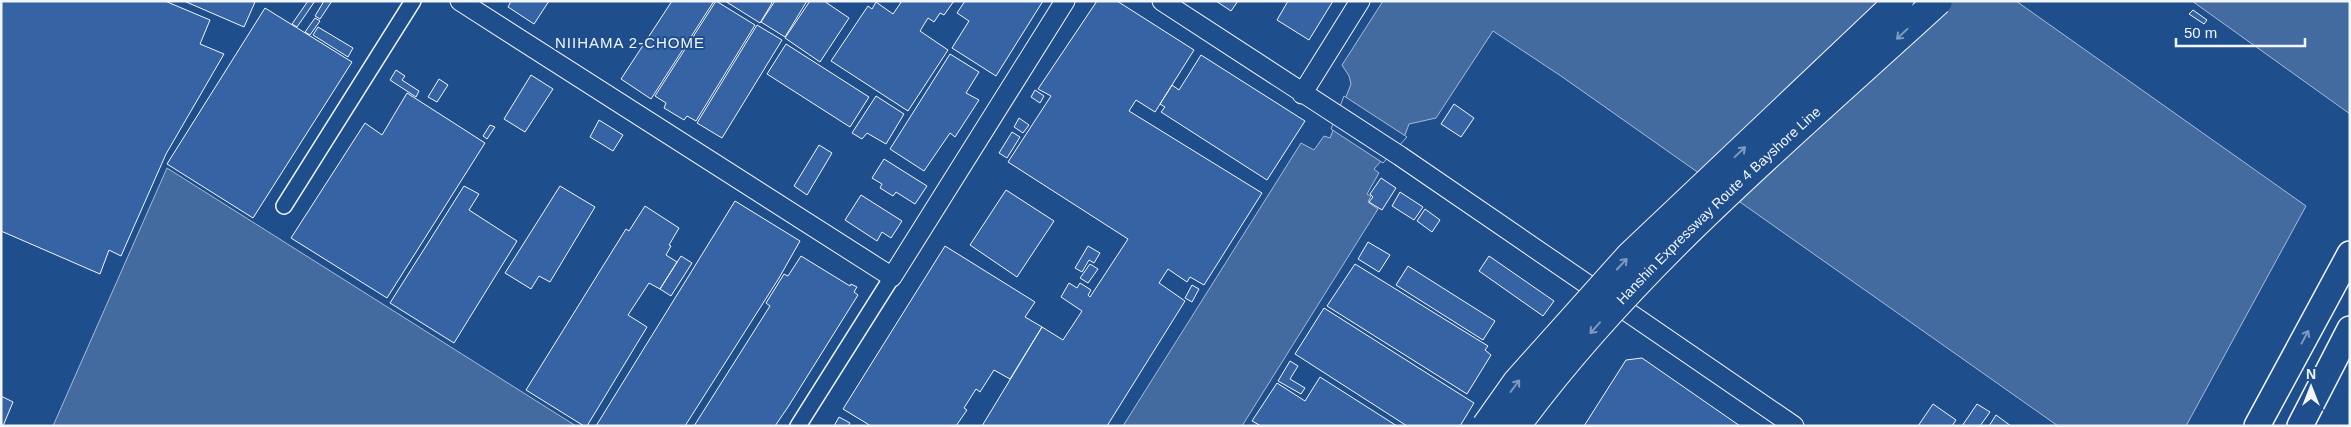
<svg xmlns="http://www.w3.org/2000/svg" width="2351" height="427" font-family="Arial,sans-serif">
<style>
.water{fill:#446ba0;stroke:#a8bbd7}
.pier{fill:#1f4e8c;stroke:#a8bbd7}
.building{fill:#3563a3;stroke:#f2f6ff}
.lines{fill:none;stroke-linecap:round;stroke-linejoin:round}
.minor-casing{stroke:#f2f6ff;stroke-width:18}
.tertiary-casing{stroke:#f2f6ff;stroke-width:21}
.primary-casing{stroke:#f2f6ff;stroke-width:28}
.minor{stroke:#1f4e8c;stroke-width:15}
.tertiary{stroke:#1f4e8c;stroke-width:19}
.primary{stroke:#1f4e8c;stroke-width:25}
.motorway-bridge-casing{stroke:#f2f6ff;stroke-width:30;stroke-linecap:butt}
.motorway-bridge{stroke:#1f4e8c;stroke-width:28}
.oneway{stroke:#7e9ac0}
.labels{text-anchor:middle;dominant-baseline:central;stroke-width:4;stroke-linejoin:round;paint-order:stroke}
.street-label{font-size:14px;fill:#f2f6ff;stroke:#1f4e8c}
.neighbourhood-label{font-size:15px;letter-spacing:1px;fill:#f2f6ff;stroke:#1f4e8c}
</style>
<rect width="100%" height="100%" fill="#1f4e8c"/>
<path class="water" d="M1383,1h633l290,205 -120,220h-128l-497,-350 -68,-45 -57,87 -27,6 -4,11 -31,34 5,4 -12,21 4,2 -3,6 10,7 -136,217h-119l178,-283 13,7 10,-14 6,2 21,-54 -2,-8 -7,-11z
M2192,1h158v113z
M167,168l409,258h-523z"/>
<path class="pier" d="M1344,96l63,41 -24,26 -52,-34z"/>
<path class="building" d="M1,1h164l45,19 -10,24 24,10 -58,100 -45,102 -12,-6 -9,24 -99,-43z
M184,1h69l2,1 -11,25z
M308,1h7l-18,26 -5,-3z
M324,1h8l-12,18 -5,-3z
M511,1h38l-15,23 -26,-17z
M672,1h42l-63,98 -30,-20z
M716,1l39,24 -59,96 -9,-5 -3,4 -20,-12 2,-5 -11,-7z
M725,1h45l2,2 -12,20z
M775,1h32l-22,36 -24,-15z
M810,1h14l25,17 -29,44 -35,-24z
M902,1h52l-10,14 -4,-2 -6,9 -6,-4 -8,13 28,19 -40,61 -77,-50 37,-55 4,3 4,-7 17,12z
M965,1h78l-47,75 -44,-28 17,-27 -12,-8z
M1097,1h20l77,49 -39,62 -19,-12 -7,11 133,82 -58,92 -14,-8 -3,5 -19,-13 -9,14 26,18 -78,125h-125l60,-99 21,13 19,-29 -21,-14 8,-14 8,5 3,-5 11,7 -3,5 2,2 38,-58 -120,-77 43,-66 -13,-7z
M1216,1h22l-7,10z
M1288,1h45l-24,39 -32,-20z
M265,8l87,54 -99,156 -86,-54z
M2193,10l14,10 -3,4 -15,-10z
M315,18l5,3 -10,14 -5,-3z
M757,25l25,15 -60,98 -25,-15z
M318,27l35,21 -5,9 -35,-22z
M786,44l83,53 -19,30 -83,-53z
M950,54l29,18 -13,21 13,7 -24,37 -5,-4 -26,38 -34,-22z
M1201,55l104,66 -38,59 -106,-68 4,-5 -5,-3 12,-19 7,5z
M396,70l9,6 -3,4 17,11 -3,6 -26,-17z
M531,75l22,14 -28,43 -21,-13z
M439,79l9,6 -11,17 -9,-5z
M1035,90l9,6 -4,7 -9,-6z
M407,93l78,50 -98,155 -96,-60 74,-115 17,12z
M876,96l28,18 -18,30 -19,-11 -5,6 -10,-6z
M1454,104l20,14 -13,19 -20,-13z
M1019,118l10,7 -6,8 -9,-6z
M599,120l24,15 -10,16 -23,-14z
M490,125l5,2 -8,12 -4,-3z
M1012,132l8,5 -13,21 -8,-5z
M819,145l13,8 -25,42 -13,-9z
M884,159l43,27 -12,18 -19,-12 -3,4 -13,-8 2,-4 -10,-6z
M1381,178l15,10 -14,22 -13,-8 4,-5 -3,-3z
M464,186l15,8 -10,16 48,31 -63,102 -64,-40z
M560,186l35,21 -45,75 -11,-6 -8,13 -26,-16z
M1006,190l48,31 -37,56 -47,-32z
M1400,192l23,15 -9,13 -22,-14z
M861,195l41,26 -11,17 -9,-6 -5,9 -32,-21z
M735,201l65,40 -21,37 -94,148h-89z
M645,206l34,22 -10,17 2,1 -5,9 11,7 -17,27 -11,-6 -21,32 19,12 -60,99h-3l-58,-36 100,-161 3,2z
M1425,209l15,11 -8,12 -15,-11z
M1368,242l22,13 -11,17 -21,-13z
M945,246l90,56 -10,15 17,10 -32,52 -16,-9 -14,22 -4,-3 -12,19 3,2 -11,16h-85l-28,-17z
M1088,246l12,7 -6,10 -5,-3 -7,12 -7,-4z
M681,256l11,7 -21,33 -11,-7z
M801,256l49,30 1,-2 6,3 -3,5 4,3 -70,112 -13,19h-81l76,-120 -4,-3 18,-29 4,2z
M1489,256l65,45 -11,15 -64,-45z
M1090,264l8,5 -10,14 -8,-5z
M1355,264l133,82 -3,4 6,5 -24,39 -140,-88z
M1408,266l87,55 -12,19 -87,-55z
M1192,285l7,4 -7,13 -7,-4z
M1324,308l150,95 -14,23h-53l-112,-72z
M1642,358l98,68h-156l42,-66z
M1290,361l8,5 -8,13 15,9 -4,6 -23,-13z
M1320,377l77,49h-136l-9,-5 25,-38 28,18z
M1,396l12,6 -10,24h-2z
M1933,404l23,16 -4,6h-34z
M1977,404l13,8 -10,14h-18z
M1996,415l15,11h-22z
M839,417l11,6 -2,3h-14z"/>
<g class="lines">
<g class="minor-casing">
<path id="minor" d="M284,206l129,-205
M798,426l94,-149"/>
</g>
<g class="tertiary-casing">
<path id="tertiary" d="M460,1l432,276 173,-276
M1162,1l238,155 394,270
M1302,94l58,-93"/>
</g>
<g class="primary-casing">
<path id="primary" d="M2257,426l93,-172
M2300,426l50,-97"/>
</g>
<use href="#minor" class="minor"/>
<use href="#tertiary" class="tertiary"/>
<use href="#primary" class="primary"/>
<g class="motorway-bridge-casing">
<g id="motorway-bridge">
<path d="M1486,426l31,-44 112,-125 270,-256"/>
<path id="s1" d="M1516,426c118,-161 276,-291 422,-425"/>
</g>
</g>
<use href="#motorway-bridge" class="motorway-bridge"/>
</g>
<defs><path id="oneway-shaft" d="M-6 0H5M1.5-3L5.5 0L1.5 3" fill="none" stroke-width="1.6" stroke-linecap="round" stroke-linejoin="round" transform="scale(1.25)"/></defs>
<g class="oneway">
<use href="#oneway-shaft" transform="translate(1902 34) rotate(137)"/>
<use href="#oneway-shaft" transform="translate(1740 152) rotate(-43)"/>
<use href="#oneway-shaft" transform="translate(1622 264) rotate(-47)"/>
<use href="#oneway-shaft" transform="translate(1595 328) rotate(132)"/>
<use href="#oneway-shaft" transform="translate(2305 337) rotate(-62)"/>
<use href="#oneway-shaft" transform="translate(1515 386) rotate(-53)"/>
</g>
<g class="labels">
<g class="street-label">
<text stroke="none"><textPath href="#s1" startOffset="300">Hanshin Expressway Route 4 Bayshore Line</textPath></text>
</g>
<g class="neighbourhood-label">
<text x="630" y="42">NIIHAMA 2-CHOME</text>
</g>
</g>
<rect width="2351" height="427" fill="none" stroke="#f2f6ff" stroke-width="5"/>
<g transform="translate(2311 387)" stroke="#1f4e8c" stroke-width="4" paint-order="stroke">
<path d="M0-4L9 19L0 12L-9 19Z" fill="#f2f6ff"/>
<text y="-8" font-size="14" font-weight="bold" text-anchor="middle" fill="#f2f6ff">N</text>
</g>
<path d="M2176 38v8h129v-8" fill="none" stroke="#f2f6ff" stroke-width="2.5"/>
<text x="2184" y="38" font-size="15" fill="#f2f6ff" stroke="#1f4e8c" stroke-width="4" paint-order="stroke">50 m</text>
</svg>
